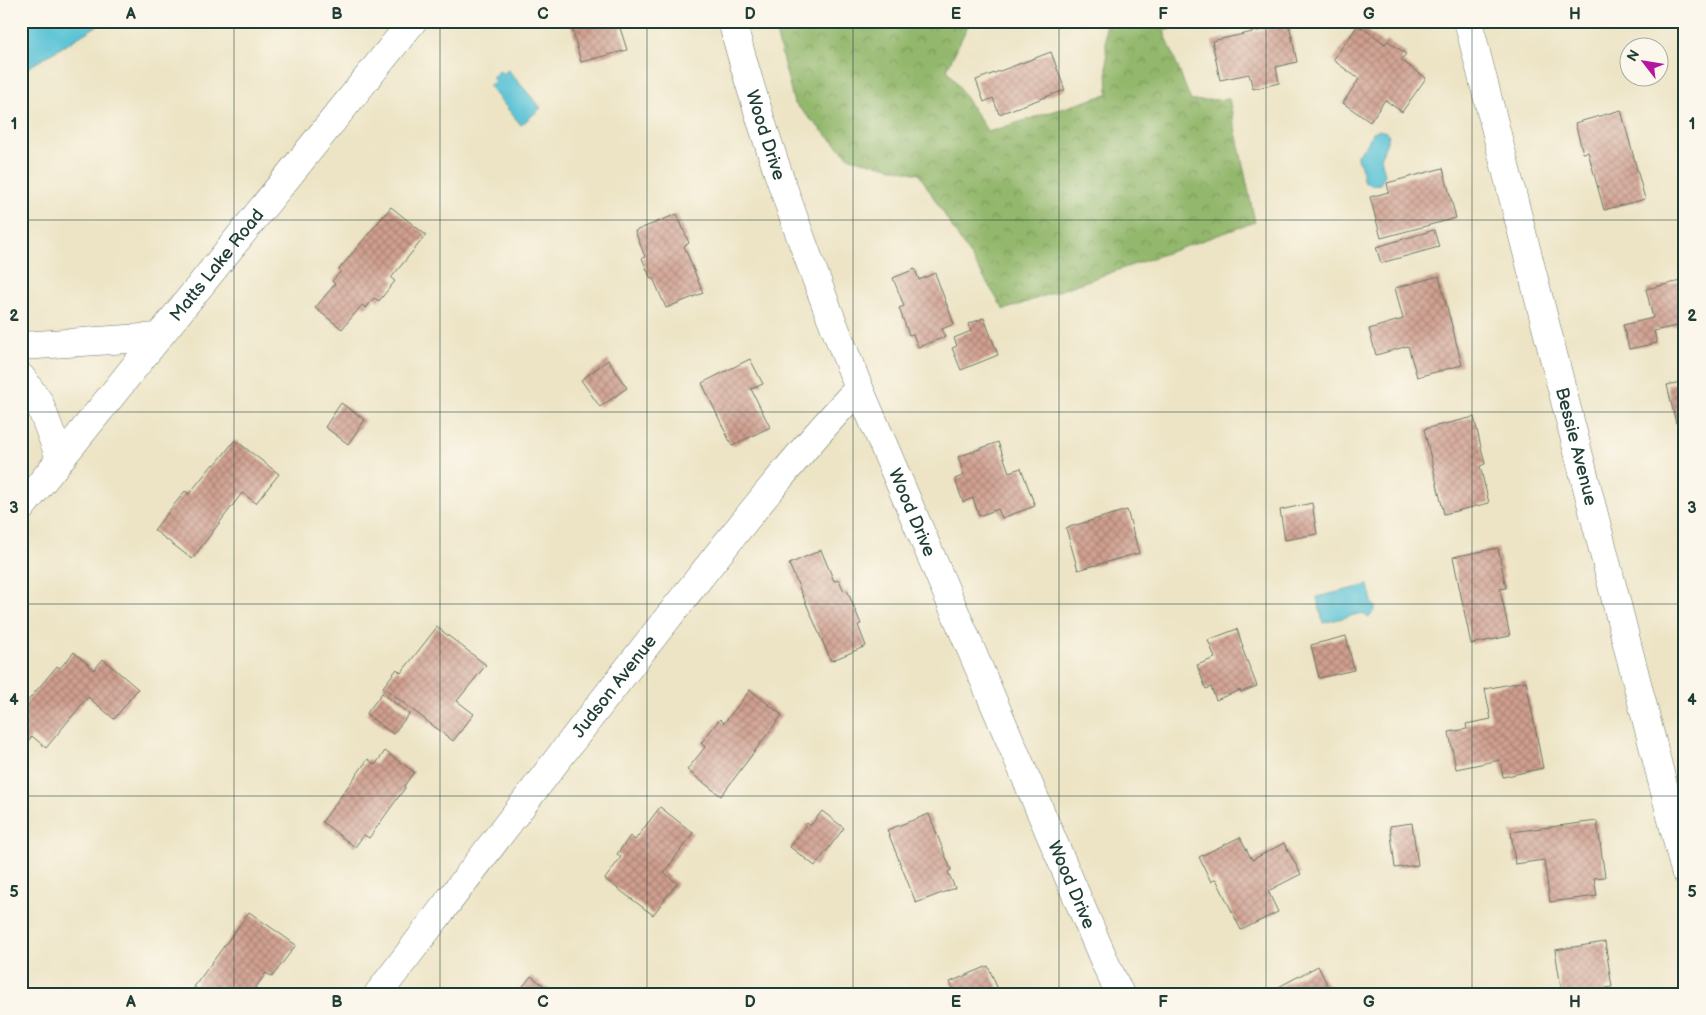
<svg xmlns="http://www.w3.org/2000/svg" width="1706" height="1015" font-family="'Balsamiq Sans',sans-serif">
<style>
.forest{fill:url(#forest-crowns);stroke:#597a50}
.water{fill:#59c2d5;stroke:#3c8084}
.building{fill:url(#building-cross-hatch)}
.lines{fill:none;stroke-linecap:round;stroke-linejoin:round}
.minor-casing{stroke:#677767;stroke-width:29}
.minor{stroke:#fff;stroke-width:28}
.grid{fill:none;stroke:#1f3d34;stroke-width:1;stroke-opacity:0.55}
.labels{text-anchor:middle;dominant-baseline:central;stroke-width:4.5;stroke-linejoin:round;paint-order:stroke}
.street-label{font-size:18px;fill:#1f3d34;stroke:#fbf7ec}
.neatline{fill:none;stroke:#1f3d34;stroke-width:2}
.grid-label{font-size:16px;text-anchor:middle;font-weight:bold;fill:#1f3d34}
</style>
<defs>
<pattern id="forest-crowns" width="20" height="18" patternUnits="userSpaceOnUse" patternTransform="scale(1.25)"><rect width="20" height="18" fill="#93b76c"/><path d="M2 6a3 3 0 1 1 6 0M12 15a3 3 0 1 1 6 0" fill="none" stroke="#77965a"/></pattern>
<pattern id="building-cross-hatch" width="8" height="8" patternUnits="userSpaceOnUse" patternTransform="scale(1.25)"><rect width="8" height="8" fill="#d09f8f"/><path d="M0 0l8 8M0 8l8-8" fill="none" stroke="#a88376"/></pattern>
</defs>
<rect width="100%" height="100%" fill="#fbf7ec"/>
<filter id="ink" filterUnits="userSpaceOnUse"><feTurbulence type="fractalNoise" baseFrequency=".02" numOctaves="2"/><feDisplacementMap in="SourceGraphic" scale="10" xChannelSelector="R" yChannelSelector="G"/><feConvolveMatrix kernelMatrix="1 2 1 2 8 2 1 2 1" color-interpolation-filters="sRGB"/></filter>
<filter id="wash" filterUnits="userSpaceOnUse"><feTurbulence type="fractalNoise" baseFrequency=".0096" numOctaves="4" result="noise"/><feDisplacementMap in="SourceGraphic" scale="20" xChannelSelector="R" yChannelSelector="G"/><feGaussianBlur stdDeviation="1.12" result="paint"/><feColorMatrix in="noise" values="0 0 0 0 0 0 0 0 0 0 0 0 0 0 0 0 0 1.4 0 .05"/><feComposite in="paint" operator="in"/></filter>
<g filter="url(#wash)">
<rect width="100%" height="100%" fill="#ede4c5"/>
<path class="forest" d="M773,21h197l-23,48 41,63 120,-38 -3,-73h88l-29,10 27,70 38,-2 26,123 -251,88 -85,-136 -69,-16 -56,-55z"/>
<path class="water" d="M21,21h84l-84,51z
M508,70l33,38 -20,17 -32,-39 6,-5 -3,-4 8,-6 3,3z
M1379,130l7,2 3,4 -8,21 4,18 -5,9 -9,1 -8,-5 -2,-15 -4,-6v-5l11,-11 4,-11z
M1368,585l5,20 3,2 -7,11 -7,-5 -39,10 -6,-26z"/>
<g id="blocks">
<path class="building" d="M570,21h53l2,6 -5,1 7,22 -46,12z
M1289,24l8,38 -21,5 3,16 -26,6 -4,-15 -29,6 -8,-39z
M1358,25l27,19 3,-3 18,13 -5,6 25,18 -24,34 -17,-12 -15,22 -27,-19 16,-24 -26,-19z
M1051,52l14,38 -66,24 -6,-16 -9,4 -8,-22z
M1621,110l24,89 -41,11 -16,-58 -5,1 -8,-30z
M1443,168l13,50 -75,20 -11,-41 19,-5 -2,-9z
M391,207l35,28 -35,43 4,3 -16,20 -5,-3 -8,10 -4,-3 -20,24 -27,-21 20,-24 -3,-3 9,-10 -2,-2z
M677,214l12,29 -5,3 19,47 -37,15 -13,-30 -2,1 -9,-21 3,-1 -10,-26z
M1434,230l5,17 -58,16 -5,-16z
M915,269l4,11 16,-7 19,51 -12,5 3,8 -27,10 -5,-13 -4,1 -10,-27 5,-2 -11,-28z
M1439,276l23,89 -45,12 -9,-31 -32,9 -7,-26 34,-10 -8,-31z
M1685,280v44l-31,7 3,12 -28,6 -6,-24 30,-7 -7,-29z
M984,318l14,37 -37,15 -9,-22 5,-2 -3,-8 17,-7 -3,-7z
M750,359l13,25 -12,5 19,38 -38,19 -30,-63z
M608,360l19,28 -27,19 -19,-27z
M1685,381v53h-1l-3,-12 -5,1 -9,-38z
M341,403l24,17 -17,24 -23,-17z
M1474,417l11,47 -5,2 9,37 -45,11 -20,-85z
M235,440l44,34 -23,29 -14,-10 -50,66 -38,-29 31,-39 4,3 24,-30 2,1z
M998,442l11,30 12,-4 14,38 -33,12 -4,-9 -19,7 -6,-18 -10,4 -8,-23 9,-4 -6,-18z
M1312,503l5,31 -32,6 -5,-30z
M1127,510l12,43 -61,17 -12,-42z
M1498,548l8,40 -6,1 10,47 -39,8 -18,-87z
M821,550l13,31 5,-1 5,11 3,-1 14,34 -3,1 8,21 -35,15 -42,-97z
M437,627l49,38 -29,36 17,13 -21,27 -70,-54 14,-18 4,4z
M1237,629l6,18 -1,1 15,38 -16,6 -1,-2 -24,10 -5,-13 -5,2 -9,-24 18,-7 -7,-18z
M1346,636l8,34 -35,8 -8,-33z
M74,652l20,18 9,-11 35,30 -24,30 -26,-22 -42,51 -14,-12 -8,10 -3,-2v-35l36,-43 3,2z
M1526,681l17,87 -40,9 -3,-17 -44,9 -7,-37 18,-3 -1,-5 25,-5 -6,-30z
M750,690l32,25 -61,81 -34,-26 18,-23 -4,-4 19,-24 4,4z
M382,693l27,21 -16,20 -27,-20z
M385,751l29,21 -10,14 1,2 -36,50 -5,-3 -9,12 -33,-25 46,-63 7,6z
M660,807l33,26 -29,40 13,10 -24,32 -48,-36 16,-22 -4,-3 13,-18 5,4z
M822,811l22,17 -29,38 -25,-19 17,-24 3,3z
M929,814l22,56 -3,2 7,16 -39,15 -29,-73z
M1597,821l8,56 -11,1 3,18 -47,6 -6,-42 -29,4 -4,-32z
M1412,823l6,42 -23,3 -5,-42z
M1240,837l12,23 32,-17 17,31 -33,17 10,21 -37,18 -25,-51 -5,3 -12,-25z
M249,912l47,33 -24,32 -6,-4 -15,21h-47l-10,-7z
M1605,942l7,45 -6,1v6h-44l-7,-44z
M988,966l12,28h-45l-5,-12z
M1318,966l14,28h-57l-2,-4z
M531,976l24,18h-38z"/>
</g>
</g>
<g filter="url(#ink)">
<use href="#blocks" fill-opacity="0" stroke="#677767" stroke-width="1"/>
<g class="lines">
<g class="minor-casing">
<g id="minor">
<path id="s1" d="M732,21c33,125 78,247 127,367l248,579 13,27"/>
<path id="s2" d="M1468,21l217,850"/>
<path d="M21,346l137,-9"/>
<path d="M21,377l18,25 21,56"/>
<path id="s3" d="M21,508l392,-487"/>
<path id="s4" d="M378,994c97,-127 193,-254 292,-379 61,-77 122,-156 189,-227"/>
</g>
</g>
<use href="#minor" class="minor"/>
</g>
</g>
<path class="grid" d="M234,21v973M440,21v973M647,21v973M853,21v973M1059,21v973M1266,21v973M1472,21v973M21,220h1664M21,412h1664M21,604h1664M21,796h1664"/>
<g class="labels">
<g class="street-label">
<text stroke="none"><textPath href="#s1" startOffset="119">Wood Drive</textPath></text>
<text stroke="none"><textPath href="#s3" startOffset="312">Matts Lake Road</textPath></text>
<text stroke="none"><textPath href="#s2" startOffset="439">Bessie Avenue</textPath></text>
<text stroke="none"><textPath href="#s1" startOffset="524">Wood Drive</textPath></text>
<text stroke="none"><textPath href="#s4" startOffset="388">Judson Avenue</textPath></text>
<text stroke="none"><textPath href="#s1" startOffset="929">Wood Drive</textPath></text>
</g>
</g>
<rect width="1706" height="1015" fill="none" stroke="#fbf7ec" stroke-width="55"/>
<g transform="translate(1644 62) rotate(301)"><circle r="24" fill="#fbf7ec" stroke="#a3ada2"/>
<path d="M0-4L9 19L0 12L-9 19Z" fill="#b5179e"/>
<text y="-8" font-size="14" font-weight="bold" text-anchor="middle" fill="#1f3d34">N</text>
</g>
<rect x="28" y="28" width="1650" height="960" class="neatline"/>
<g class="grid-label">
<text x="131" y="19">A</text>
<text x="337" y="19">B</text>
<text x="543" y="19">C</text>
<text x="750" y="19">D</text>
<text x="956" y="19">E</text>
<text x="1163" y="19">F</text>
<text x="1369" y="19">G</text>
<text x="1575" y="19">H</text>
<text x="14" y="129">1</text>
<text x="1692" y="129">1</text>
<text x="14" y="321">2</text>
<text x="1692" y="321">2</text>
<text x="14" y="513">3</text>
<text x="1692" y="513">3</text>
<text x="14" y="705">4</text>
<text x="1692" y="705">4</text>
<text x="14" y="897">5</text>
<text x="1692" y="897">5</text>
<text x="131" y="1007">A</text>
<text x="337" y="1007">B</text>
<text x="543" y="1007">C</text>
<text x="750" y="1007">D</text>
<text x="956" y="1007">E</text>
<text x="1163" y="1007">F</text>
<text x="1369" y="1007">G</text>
<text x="1575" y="1007">H</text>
</g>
</svg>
